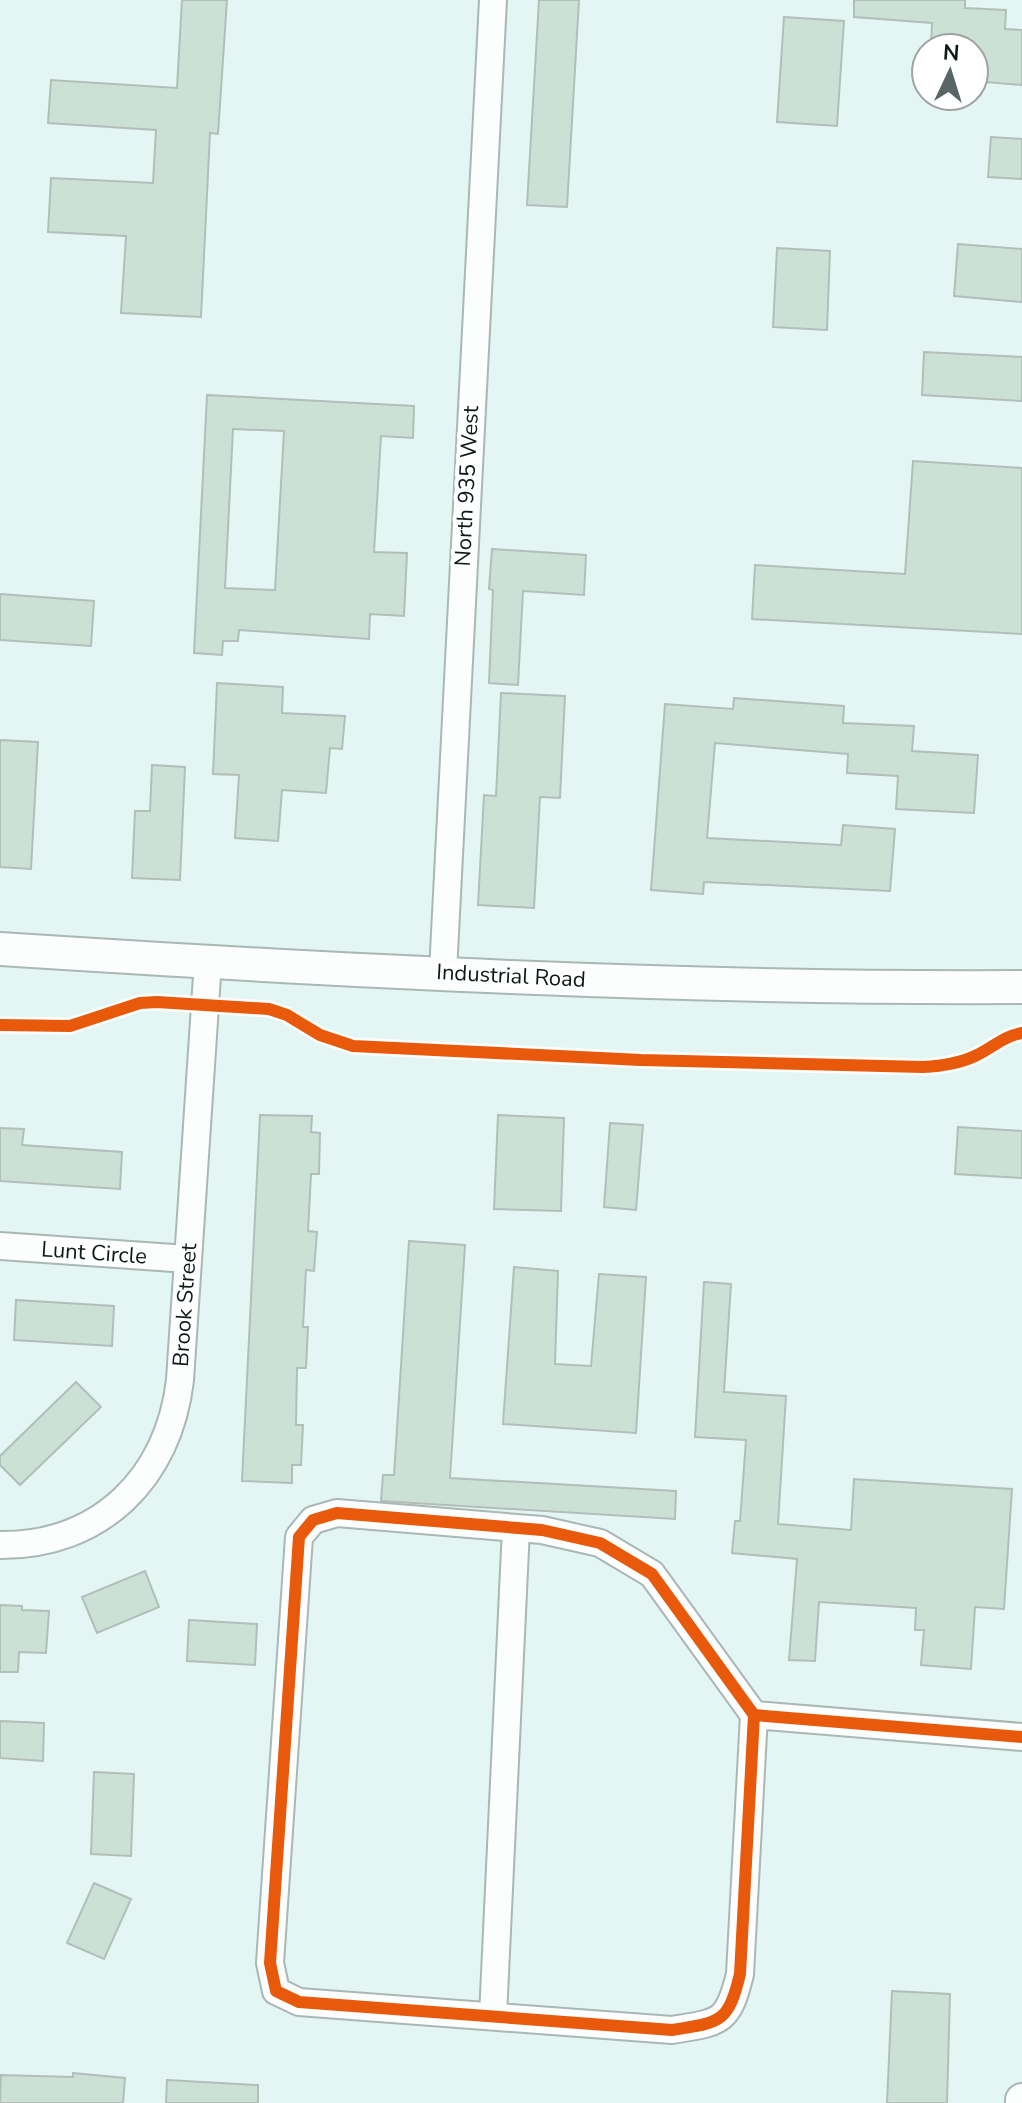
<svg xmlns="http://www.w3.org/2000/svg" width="1022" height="2103" font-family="'Nunito Sans',sans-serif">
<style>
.building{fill:#cbe1d6;stroke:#b2beba;stroke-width:2;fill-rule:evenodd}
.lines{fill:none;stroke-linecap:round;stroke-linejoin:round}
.minor-casing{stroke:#a9b7b5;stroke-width:30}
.tertiary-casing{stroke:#a9b7b5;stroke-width:36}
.minor{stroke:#fbfefd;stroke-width:26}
.tertiary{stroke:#fbfefd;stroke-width:32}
.cycleway-casing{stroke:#fff;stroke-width:17}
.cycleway{stroke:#e8590c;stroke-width:12}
.labels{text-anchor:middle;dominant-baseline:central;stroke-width:8;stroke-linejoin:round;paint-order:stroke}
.street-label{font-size:22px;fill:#0d1a18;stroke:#fff}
</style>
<rect width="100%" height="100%" fill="#e4f6f4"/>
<path class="building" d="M182,0h45l-9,134 -8,-1 -9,184 -80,-4 5,-77 -78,-4 3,-54 102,5 3,-53 -108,-7 3,-43 126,8z
M539,0h40l-12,207 -40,-2z
M854,0h111v8l41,2 -1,19 17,1v55l-48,-4v-33h-43l1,-25 -78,-6z
M784,17l60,4 -7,105 -60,-4z
M991,137l31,2v40l-34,-2z
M958,244l64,5v53l-68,-6z
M777,248l53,3 -3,79 -54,-3z
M924,352l98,5v44l-100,-6z
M207,395l207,11 -1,32 -32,-2 -7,116 33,1 -3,63 -34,-2 -1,25 -130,-9 -1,11h-15l-1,14 -28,-2zM233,429l51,2 -9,159 -50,-2z
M913,461l109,7v166l-270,-15 3,-54 150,9z
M492,549l94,6 -2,40 -61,-4 -5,94 -29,-2 4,-93 -4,-1z
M0,594l94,7 -3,45 -91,-6z
M217,683l66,4 -1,26 63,3 -3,33 -12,-1 -4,45 -44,-3 -4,51 -43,-3 4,-63 -26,-1z
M501,693l64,3 -5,102 -20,-1 -6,111 -56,-3 6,-110 12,1z
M734,698l110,8 -1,17 71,3 -2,25 66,4 -4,58 -78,-4 2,-33 -51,-3 1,-19 -133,-11 -8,95 134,7 2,-20 52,4 -5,62 -186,-9 -1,12 -52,-4 14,-186 68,5z
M0,740l38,2 -7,127 -31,-2z
M152,765l33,2 -5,113 -48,-2 3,-67h15z
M260,1115l52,1 -1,16 9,1 -1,41h-8l-3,57 9,1 -3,39 -8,-1 -3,57h5l-2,41h-9l-1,57h7l-2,40h-9v18l-50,-2z
M498,1115l66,3 -3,93 -67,-2z
M610,1123l33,2 -7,85 -32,-3z
M958,1127l64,4v47l-67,-4z
M0,1128l24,1 -2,16 100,7 -2,37 -120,-8z
M409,1241l56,4 -15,233 226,13 -1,28 -294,-18 2,-26h11z
M514,1267l44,4 -3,93 36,2 8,-92 47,3 -10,156 -133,-9z
M704,1282l27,2 -7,108 62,4 -8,128 73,6 3,-51 158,10 -8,120 -29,-2 -4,62 -50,-4 3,-35h-9l1,-22 -97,-6 -4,59 -26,-1 8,-101 -65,-6 3,-32h5l6,-81 -51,-3z
M16,1300l98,6 -2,40 -98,-6z
M76,1382l25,25 -81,78 -20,-20v-9z
M145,1571l14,36 -62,26 -15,-36z
M0,1605l22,1v4l27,1 -3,42 -27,-1 -1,20h-18z
M189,1620l68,4 -2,41 -68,-4z
M0,1721l44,2 -1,38 -43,-3z
M94,1772l40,2 -3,82 -40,-2z
M94,1883l37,16 -27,60 -37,-16z
M892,1991l58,3 -3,109h-60z
M73,2073l52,5 -2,25h-123l1,-28 72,2z
M167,2080l91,5v18h-92z"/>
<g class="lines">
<g class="minor-casing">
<path id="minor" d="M443,972l50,-972
M0,1246l188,13
M0,1545c101,1 169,-68 180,-165l28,-419
M754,1715l-14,259c-12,50 -20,48 -68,56l-373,-28 -23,-11 -6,-28 29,-426 14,-17 24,-7 205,17 58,13 52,31 102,141 268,22
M493,2016l23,-488"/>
</g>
<g class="tertiary-casing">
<path id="tertiary" d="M0,949c340,22 681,40 1022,38
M1022,2103v-3"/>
</g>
<use href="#minor" class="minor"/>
<use href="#tertiary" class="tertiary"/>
<g class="cycleway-casing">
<path id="cycleway" d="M0,1025l70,1 70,-23 17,-1 112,7 18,6 33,20 33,11 288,14 282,7c18,-1 35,-3 52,-11 16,-7 28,-20 47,-23
M754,1715l-14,259c-12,50 -20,48 -68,56l-373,-28 -23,-11 -6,-28 29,-426 14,-17 24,-7 205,17 58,13 52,31 102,141 268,22"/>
</g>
<use href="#cycleway" class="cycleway"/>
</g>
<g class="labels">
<g class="street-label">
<text transform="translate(467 486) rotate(-87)">North 935 West</text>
<text transform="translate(511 976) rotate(3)">Industrial Road</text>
<text transform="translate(94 1253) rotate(4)">Lunt Circle</text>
<text transform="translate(185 1305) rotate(-86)">Brook Street</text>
</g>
</g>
<g transform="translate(950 72) rotate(4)"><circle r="38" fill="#ffffff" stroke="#9ea3a3" stroke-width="2"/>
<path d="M0-6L14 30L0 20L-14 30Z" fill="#586765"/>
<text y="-12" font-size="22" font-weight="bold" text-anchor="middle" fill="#0d1a18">N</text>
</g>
</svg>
